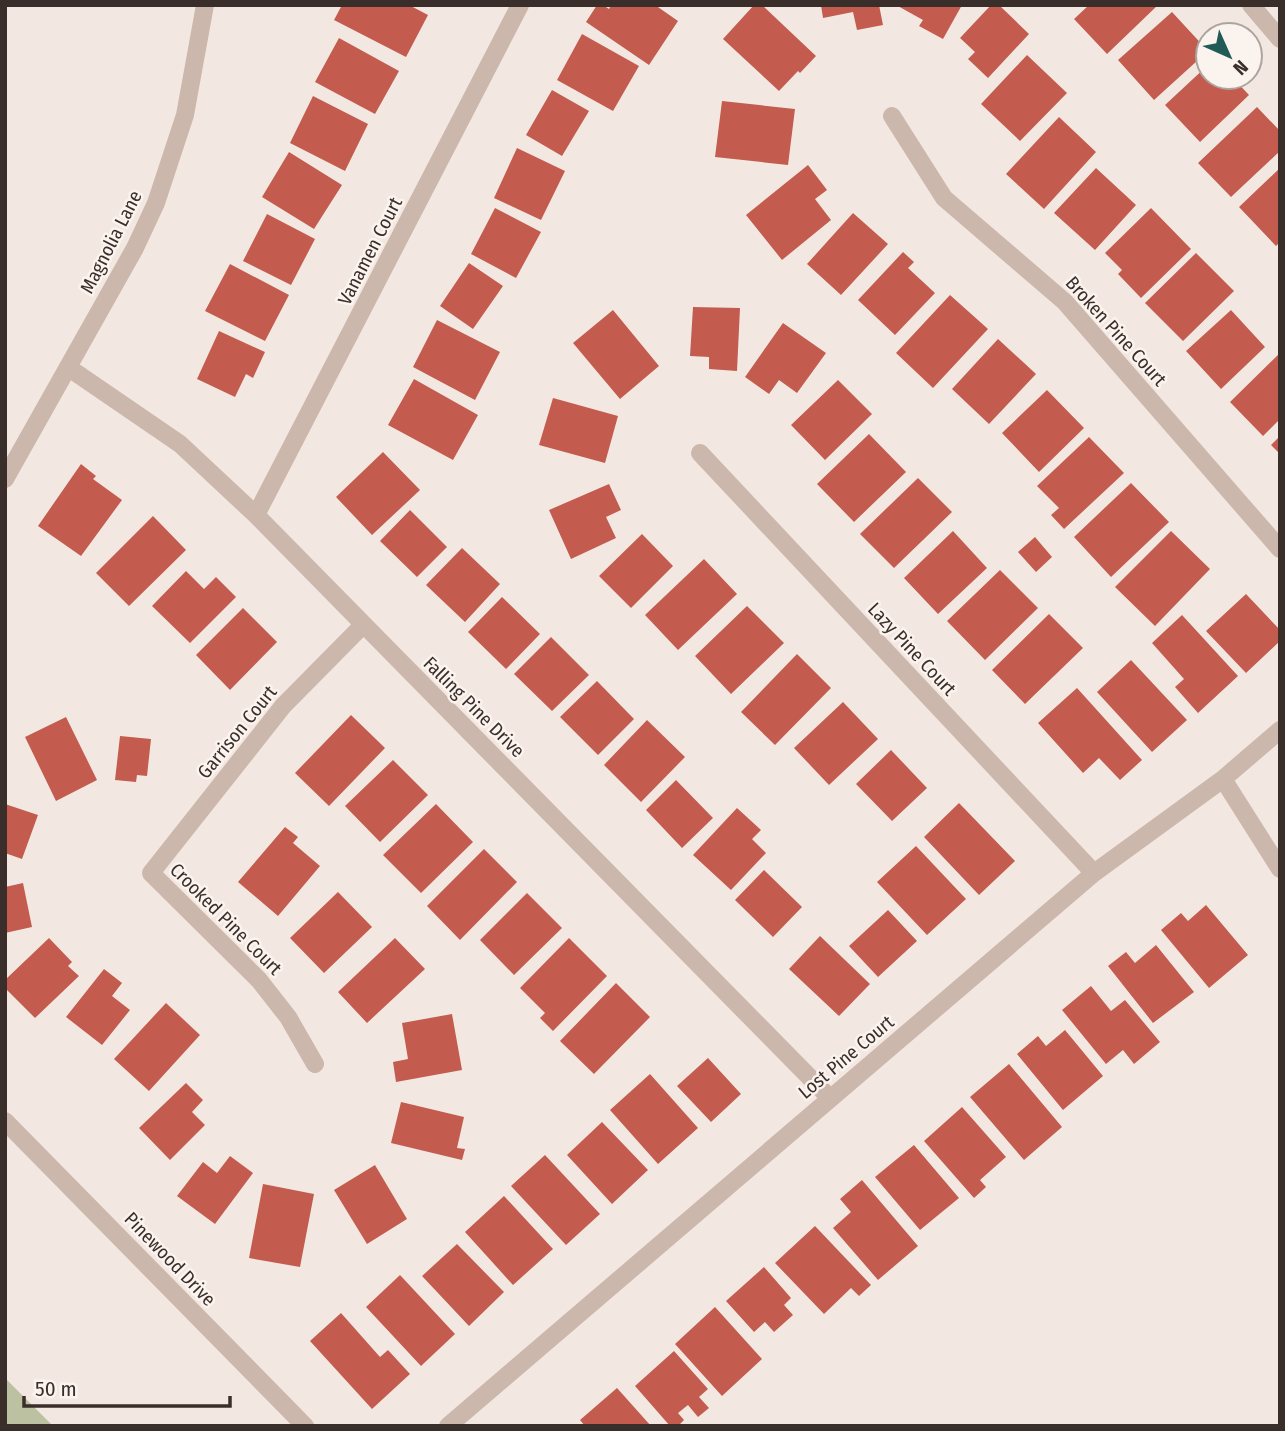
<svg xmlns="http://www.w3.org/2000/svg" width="1285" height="1431" font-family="'Fira Sans Condensed',sans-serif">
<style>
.green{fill:#bcc2a1}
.building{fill:#c35c4f}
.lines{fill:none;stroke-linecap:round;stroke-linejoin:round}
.minor{stroke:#ccb7ad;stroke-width:18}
.labels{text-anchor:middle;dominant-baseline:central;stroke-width:5;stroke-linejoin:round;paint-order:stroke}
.street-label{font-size:19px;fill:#3a2e2b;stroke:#faf3ee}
</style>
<rect width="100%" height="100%" fill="#f3e8e1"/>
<path class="green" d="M5,1378l48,48h-48z"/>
<path class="building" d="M342,5h67l19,10 -22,42 -72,-37z
M597,5h6l6,4 2,-4h44l23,16 -29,44 -63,-43z
M754,5h8l54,51 -16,17 -2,-2 -19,20 -56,-52z
M821,5h58l4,20 -26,5 -4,-18 -30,6z
M896,5h66l-19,34 -24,-13 4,-6z
M991,5h8l30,29 -41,44 -20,-19 7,-7 -15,-14z
M1089,5h69l-51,49 -33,-35z
M1172,12l36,39 -54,49 -36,-40z
M582,34l57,32 -26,45 -56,-31z
M339,38l60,33 -24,43 -60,-32z
M1027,55l40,38 -47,48 -39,-37z
M1208,65v12h24l17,18 -49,47 -35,-37z
M552,90l37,21 -27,45 -36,-21z
M313,96l55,28 -23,47 -55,-28z
M722,101l73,8 -7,56 -73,-8z
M1257,107l23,24v20l-49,46 -33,-34z
M1059,117l37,35 -52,57 -38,-35z
M517,148l48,23 -24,49 -47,-22z
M289,152l53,33 -28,44 -52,-32z
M808,165l19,25 -12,9 16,21 -49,40 -36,-45z
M1096,168l40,37 -41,45 -41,-37z
M1280,168v74l-4,4 -37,-39z
M495,208l46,24 -25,46 -45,-24z
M1151,208l40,41 -50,49 -23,-24 4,-4 -17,-17z
M853,213l35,31 -47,51 -34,-31z
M267,214l48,25 -24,46 -48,-24z
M903,252l11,10 -6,6 27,25 -40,42 -37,-35z
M1196,253l38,38 -51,50 -38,-38z
M469,263l34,23 -30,43 -33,-23z
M230,264l59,31 -24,46 -60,-30z
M950,295l38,34 -55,59 -37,-35z
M693,307l47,1 -3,63 -28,-2v-12l-19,-1z
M613,310l46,56 -39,33 -47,-56z
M1231,310l34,37 -44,42 -35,-38z
M437,320l63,32 -25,48 -62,-33z
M783,323l43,30 -29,40 -18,-13 -10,14 -24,-17z
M219,331l46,21 -12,26 -7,-4 -11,23 -38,-18z
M998,339l38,35 -47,50 -37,-35z
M1280,353v66l-17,17 -33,-34z
M414,379l64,36 -25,45 -65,-35z
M838,380l34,34 -47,46 -34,-35z
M1047,390l37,38 -45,44 -37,-39z
M553,398l65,18 -13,47 -66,-18z
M869,434l37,38 -52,50 -37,-38z
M1280,436v18l-9,-9z
M1089,437l35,36 -60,56 -13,-14 8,-7 -22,-22z
M383,452l37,38 -48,45 -36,-38z
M81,464l15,12 -3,3 29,21 -41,56 -43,-30z
M918,478l34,34 -58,56 -34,-34z
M1131,483l38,39 -58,55 -37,-40z
M609,484l12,26 -15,7 10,21 -45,21 -22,-49z
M410,510l37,37 -30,30 -37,-36z
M153,516l33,34 -57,56 -33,-33z
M953,531l34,37 -49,46 -34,-36z
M1171,531l39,38 -55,57 -40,-39z
M642,534l31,32 -42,42 -32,-32z
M1035,537l17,20 -16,15 -18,-20z
M462,548l38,36 -35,38 -39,-37z
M704,559l33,35 -59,56 -33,-35z
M1000,570l38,38 -53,52 -38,-39z
M186,571l18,18 12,-12 20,20 -46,46 -38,-37z
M1246,594l34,36v11l-34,32 -40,-42z
M502,597l38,37 -34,35 -38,-37z
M747,606l37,37 -53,51 -36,-38z
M243,608l34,34 -47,48 -34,-35z
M1049,614l34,34 -58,56 -33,-34z
M1182,615l56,61 -40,37 -23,-26 9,-8 -32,-36z
M551,637l38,38 -37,36 -38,-37z
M797,654l34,34 -56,57 -34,-33z
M1131,660l56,60 -35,32 -55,-60z
M597,681l37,38 -36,36 -38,-38z
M1077,688l65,72 -22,20 -21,-22 -16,15 -45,-50z
M843,702l35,37 -49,46 -35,-37z
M351,715l34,33 -56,58 -34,-33z
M66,717l31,63 -41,21 -31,-64z
M647,720l38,37 -44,45 -37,-37z
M120,736l31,3 -4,37 -10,-1 -1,7 -21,-2z
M891,750l36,38 -35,33 -36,-37z
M393,760l35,35 -48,47 -35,-36z
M676,780l37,38 -31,30 -36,-38z
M959,803l56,58 -36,34 -55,-58z
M5,804l33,11 -16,44 -17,-6z
M436,804l37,38 -52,51 -38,-38z
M737,808l24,22 -9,9 14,14 -35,37 -38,-35z
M285,827l13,10 -5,6 27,23 -42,50 -40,-34z
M916,846l50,53 -39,36 -50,-53z
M484,849l33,33 -57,58 -33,-34z
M764,870l38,37 -29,30 -38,-37z
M23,883l9,44 -27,6v-46z
M338,892l34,35 -48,46 -34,-35z
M527,893l35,35 -48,47 -34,-35z
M1206,905l42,50 -39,33 -48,-58 20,-17 7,8z
M888,910l29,31 -39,36 -29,-31z
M820,936l50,48 -31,32 -50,-47z
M49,938l23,24 -4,4 11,10 -44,42 -30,-30v-8z
M395,938l30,31 -58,54 -29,-31z
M569,938l38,38 -54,55 -13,-13 5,-5 -25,-25z
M1156,945l38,47 -41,31 -45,-57 18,-14 9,11z
M104,969l18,14 -10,13 18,14 -28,35 -36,-28z
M616,983l34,34 -56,57 -34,-33z
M1091,986l20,25 14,-11 35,42 -26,22 -11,-14 -17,14 -44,-54z
M166,1003l34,32 -51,56 -35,-32z
M452,1014l10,56 -66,12 -3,-20 15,-3 -6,-36z
M1065,1030l38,46 -40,34 -46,-56 21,-18 8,10z
M708,1058l33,36 -30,28 -34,-36z
M1009,1064l53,63 -38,33 -54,-63z
M650,1074l48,54 -40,36 -48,-54z
M186,1083l17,17 -11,12 13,13 -35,35 -31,-32z
M401,1102l63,15 -7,31 8,1 -3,11 -71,-17z
M962,1107l44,50 -26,23 6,7 -12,11 -50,-57z
M602,1122l46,48 -36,34 -45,-49z
M914,1145l45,53 -39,32 -45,-53z
M545,1155l55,59 -34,31 -55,-59z
M230,1156l23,17 -38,51 -38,-28 26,-34 14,11z
M375,1165l32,54 -40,25 -33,-54z
M862,1180l56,66 -40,34 -45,-52 18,-16 -11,-13z
M263,1184l51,10 -14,73 -51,-9z
M504,1196l49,53 -40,36 -48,-53z
M815,1226l56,59 -12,11 -8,-8 -27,26 -49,-51z
M457,1244l47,48 -35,34 -47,-50z
M764,1267l27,31 -7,7 9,10 -19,17 -9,-10 -11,10 -28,-31z
M400,1275l55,59 -34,32 -55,-59z
M715,1307l47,52 -40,37 -47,-52z
M341,1313l39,44 8,-7 22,24 -38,35 -62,-68z
M674,1351l34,38 -9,8 10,11 -11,9 -10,-12 -10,8 6,7 -6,6h-8l-35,-40z
M617,1388l34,38h-66l-5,-6z"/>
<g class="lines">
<path class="minor" d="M1251,5l29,34
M892,116l52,82 121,104 215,247
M69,368l111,76 76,71 574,583
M700,453l394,420
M5,479l130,-231 21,-45 29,-88 20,-110
M256,515l264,-510
M1223,779l57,90
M315,1064l-27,-47 -29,-37 -108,-107 132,-167 80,-81
M5,1121l300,305
M448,1426l646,-553 129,-94 57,-49"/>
</g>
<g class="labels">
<g class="street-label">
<text transform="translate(111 242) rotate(-63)">Magnolia Lane</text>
<text transform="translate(370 251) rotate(-63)">Vanamen Court</text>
<text transform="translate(1116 331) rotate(48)">Broken Pine Court</text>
<text transform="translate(912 649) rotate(47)">Lazy Pine Court</text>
<text transform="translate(474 707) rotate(45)">Falling Pine Drive</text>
<text transform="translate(237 732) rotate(-51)">Garrison Court</text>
<text transform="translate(226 919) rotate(45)">Crooked Pine Court</text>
<text transform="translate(846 1057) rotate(-40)">Lost Pine Court</text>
<text transform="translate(170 1259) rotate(46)">Pinewood Drive</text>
</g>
</g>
<rect width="1285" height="1431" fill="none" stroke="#3a2e2b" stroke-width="14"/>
<g transform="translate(1229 56) rotate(135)"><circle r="33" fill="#faf3ee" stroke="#ada4a0" stroke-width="2"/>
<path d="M0-5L12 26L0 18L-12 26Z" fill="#215b57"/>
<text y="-10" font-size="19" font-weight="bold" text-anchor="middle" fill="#3a2e2b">N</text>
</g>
<path d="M24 1396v10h206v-10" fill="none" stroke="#3a2e2b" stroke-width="3.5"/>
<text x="35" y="1396" font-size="21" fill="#3a2e2b" stroke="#faf3ee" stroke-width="5" paint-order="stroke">50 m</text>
</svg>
